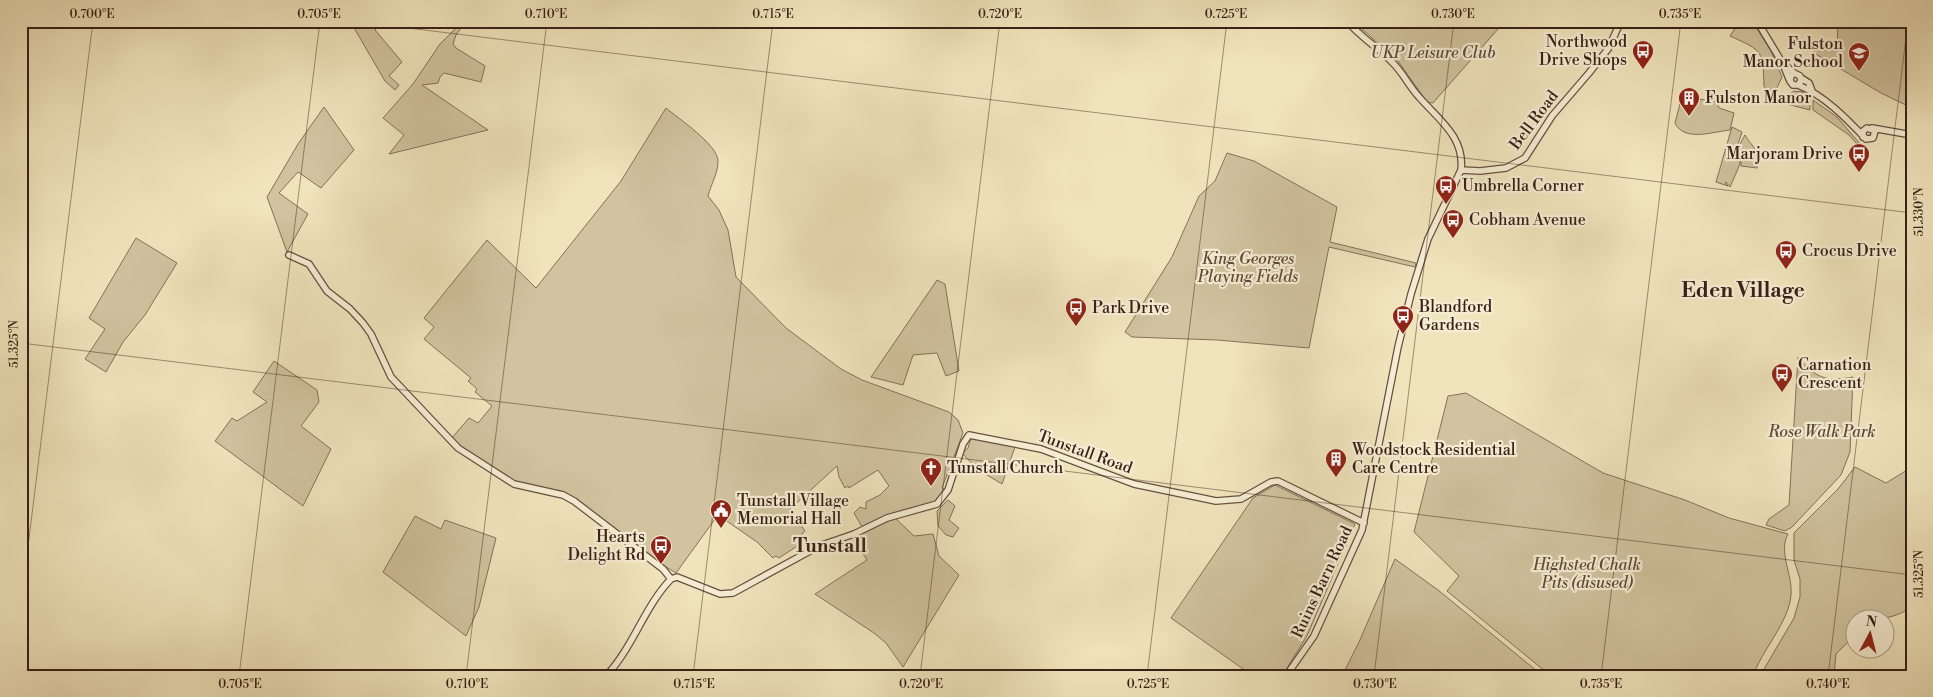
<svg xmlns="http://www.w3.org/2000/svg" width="1933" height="697" font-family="'Libre Bodoni',serif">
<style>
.green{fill:#d1c3a0;stroke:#84715b}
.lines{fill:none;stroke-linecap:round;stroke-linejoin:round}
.minor-casing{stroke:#665040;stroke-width:8}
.minor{stroke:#f5edd3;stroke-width:5.5}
.ticks{fill:none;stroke:#381f16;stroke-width:1;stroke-opacity:0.45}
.labels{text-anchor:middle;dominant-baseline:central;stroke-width:4.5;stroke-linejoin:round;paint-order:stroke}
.poi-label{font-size:16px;fill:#381f16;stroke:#f5edd3;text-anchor:start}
.park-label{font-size:16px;font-style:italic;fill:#5e4838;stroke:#f5edd3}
.street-label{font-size:16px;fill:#381f16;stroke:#f5edd3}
.quarter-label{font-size:19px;font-weight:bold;fill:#381f16;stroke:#f5edd3}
.district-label{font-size:21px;font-weight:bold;fill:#381f16;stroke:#f5edd3}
.neatline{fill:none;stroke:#381f16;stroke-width:2}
.ticks-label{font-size:12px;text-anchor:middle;fill:#381f16}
</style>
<rect width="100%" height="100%" fill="#f0e4bc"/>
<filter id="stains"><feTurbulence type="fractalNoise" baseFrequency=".004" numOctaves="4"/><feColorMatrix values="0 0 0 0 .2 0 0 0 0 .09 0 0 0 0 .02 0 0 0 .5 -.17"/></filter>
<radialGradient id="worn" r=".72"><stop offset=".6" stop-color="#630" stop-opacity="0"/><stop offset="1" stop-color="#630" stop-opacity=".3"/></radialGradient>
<path class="green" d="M350,21h32l-7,9 27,32 -13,14 10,9 -4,5 -10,-9z
M463,21h3l-10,14 -3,9 3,4 29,18 -4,16 -37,-9 -4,4 -2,6 -16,2 66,45 -99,24 15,-19 -21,-17 30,-34 27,-40z
M1353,21h152l-72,82 -6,-1 -29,-41z
M1740,21h12l19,30 11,26 -7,15 -11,-5c-1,-37 -1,-36 -34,-51z
M1838,21h74v87l-31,-15 -67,-40v-4l23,2z
M1794,91l9,1 7,5v13l-27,-7 -2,-3z
M1682,96l35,6 2,6 15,5 -4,17c-18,2 -46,12 -55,-7z
M1813,100l24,17 23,27h-3l-8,-9 -36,-25z
M324,107l30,43 -33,38 -23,-16 -19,21 29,21 -21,38 -20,-55 31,-53z
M666,108c13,11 52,37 52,53 0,13 -7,23 -10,35l11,14 9,20 8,47 50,51 55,41 21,11 87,32 9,8 5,13 -21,55 3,1 -7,12 -37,10 -39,16 -8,-14 6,-6 6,2v-7l14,-7 9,-9 -11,-16 -29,18 -1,-2 -3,2 -6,-11 -2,-11 -47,43 15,22 -3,3 3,7 -26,17 -3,-2 -3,2 -16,-16 -39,-27 -42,58 -38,-23 -58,-46 -68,-24 -39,-24 -22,-17 18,-21 9,5 14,-17 -17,-14 2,-3 -9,-8 3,-3 -47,-39 10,-12 -10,-9 63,-78 49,48 85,-107z
M1732,127l10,5 -4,12 2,20 -10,23 -4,-5 -1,1 3,3 -12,-4z
M1745,135c8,14 15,13 12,33l-16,-2 -1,-22z
M1227,153l27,8 83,46 -7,35 86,21 -1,4 -86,-20 -20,101 -92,-8 -85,-3 -7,-5 47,-75 27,-61 16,-15z
M136,238l41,25 -32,52 -22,27 -17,30 -21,-13 20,-30 -16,-11z
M937,280l8,4 14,87 -13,5 -9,-23 -24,2 -10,30 -32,-8z
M1798,357c18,21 27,25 55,20l-3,75 -9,23 -49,52 -7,4 -19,-6 3,-6 20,-14z
M274,361l43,29 2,12 -18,24 30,23 -28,57 -88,-65 17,-23 5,3 30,-19 -14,-10z
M1466,393l137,80 82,27 44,18 59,16c-10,18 5,41 3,61 -2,27 -29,55 -38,81h-202l-104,-85 12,-15 -45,-44 34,-136z
M971,438l44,9 -13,37 -25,-15 -15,-16 6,-5z
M1855,467l31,16 26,-16v139c-15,13 -37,14 -56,14l-1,15 -19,19 -2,22h-74l34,-58 6,-21v-18l-6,-19v-27l44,-44z
M1275,485l80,39 -48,112 -25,40h-29l-82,-58 82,-120z
M948,500l7,6 -6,14 10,8 -6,9 -7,-2 -8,-9 -1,-15z
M415,516l26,13 4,-9 51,18 -17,69 -13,29 -83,-64z
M895,518l19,18 19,-2 6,22 20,19 -56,92 -17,-24 -12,-10 -59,-39 52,-34 -14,-22z
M1395,559l43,31 105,86h-201l17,-34z"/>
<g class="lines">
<g class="minor-casing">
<path id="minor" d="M1757,21l26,43 6,15
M1785,65l9,8 6,3 1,5 -3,4h-5l-3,-4 1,-5 3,-3
M1801,78l8,5 3,8
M1798,85c26,10 49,34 68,54l7,-1 2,-7 -8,-3 -4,3v6
M1872,128l40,7
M1461,170l19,1 26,-3 19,-10 27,-42 37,-43 19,-24 13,-28
M289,255l20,9 18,27 23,18 13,14 8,11 20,43 67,71 56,36 49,11 11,6 89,68 8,10
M671,579l6,-2 43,17 13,-1 86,-47 35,-12 33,-16 50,-14 11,-14 15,-46 6,-9 72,14 93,35 82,17 25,-2 30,-17 7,-1 86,42
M606,676c28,-30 38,-69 65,-97
M1286,676l28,-40 48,-106 36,-183 13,-53 17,-55 33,-69c4,-33 -23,-51 -42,-73 -10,-11 -16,-24 -26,-34 -14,-15 -33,-26 -46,-42"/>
</g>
<use href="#minor" class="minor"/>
</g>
<path class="ticks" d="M351,21l1561,192M21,343l1891,232M21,603l72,-582M239,676l81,-655M466,676l81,-655M693,676l80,-655M920,676l80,-655M1147,676l80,-655M1374,676l80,-655M1601,676l80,-655M1828,676l80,-655"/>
<defs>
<g id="bus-pin" transform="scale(1.125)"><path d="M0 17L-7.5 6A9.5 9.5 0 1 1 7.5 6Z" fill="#8f2418" stroke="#f5edd3"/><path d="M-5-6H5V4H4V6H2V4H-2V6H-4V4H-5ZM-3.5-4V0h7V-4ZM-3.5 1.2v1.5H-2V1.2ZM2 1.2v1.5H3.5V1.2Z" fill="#fff"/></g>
<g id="school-pin" transform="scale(1.125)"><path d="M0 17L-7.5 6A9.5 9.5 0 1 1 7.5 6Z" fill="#8f2418" stroke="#f5edd3"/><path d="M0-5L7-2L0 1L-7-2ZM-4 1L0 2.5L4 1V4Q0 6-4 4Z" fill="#fff"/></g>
<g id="building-pin" transform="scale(1.125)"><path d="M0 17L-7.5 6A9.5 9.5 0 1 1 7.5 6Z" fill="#8f2418" stroke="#f5edd3"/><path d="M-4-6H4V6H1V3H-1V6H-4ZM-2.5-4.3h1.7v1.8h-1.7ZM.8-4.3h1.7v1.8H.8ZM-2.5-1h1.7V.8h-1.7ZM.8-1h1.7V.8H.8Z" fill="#fff"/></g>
<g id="church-pin" transform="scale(1.125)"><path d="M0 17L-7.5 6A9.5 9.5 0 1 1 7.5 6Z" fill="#8f2418" stroke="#f5edd3"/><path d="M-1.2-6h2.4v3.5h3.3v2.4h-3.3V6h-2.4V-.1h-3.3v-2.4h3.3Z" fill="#fff"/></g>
<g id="civic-pin" transform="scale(1.125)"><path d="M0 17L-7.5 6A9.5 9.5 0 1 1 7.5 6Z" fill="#8f2418" stroke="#f5edd3"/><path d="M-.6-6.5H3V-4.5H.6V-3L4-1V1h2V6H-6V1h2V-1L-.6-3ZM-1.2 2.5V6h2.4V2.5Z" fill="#fff"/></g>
</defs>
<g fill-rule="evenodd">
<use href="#bus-pin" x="1643" y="51"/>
<use href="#school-pin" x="1859" y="53"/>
<use href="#building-pin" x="1689" y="98"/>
<use href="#bus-pin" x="1859" y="154"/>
<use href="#bus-pin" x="1446" y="186"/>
<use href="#bus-pin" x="1453" y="220"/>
<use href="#bus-pin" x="1786" y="251"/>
<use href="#bus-pin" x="1076" y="308"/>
<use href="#bus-pin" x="1403" y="316"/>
<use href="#bus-pin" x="1782" y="374"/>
<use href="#building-pin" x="1336" y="459"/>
<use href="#church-pin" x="931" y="468"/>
<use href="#civic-pin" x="721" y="510"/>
<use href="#bus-pin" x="661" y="546"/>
</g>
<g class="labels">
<g class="poi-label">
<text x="1627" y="42" text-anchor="end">Northwood<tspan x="1627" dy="18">Drive Shops</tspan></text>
<text x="1843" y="44" text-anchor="end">Fulston<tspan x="1843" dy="18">Manor School</tspan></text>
<text x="1705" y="98">Fulston Manor</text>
<text x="1843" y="154" text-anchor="end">Marjoram Drive</text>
<text x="1462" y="186">Umbrella Corner</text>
<text x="1469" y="220">Cobham Avenue</text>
<text x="1802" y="251">Crocus Drive</text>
<text x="1419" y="307">Blandford<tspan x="1419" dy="18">Gardens</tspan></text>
<text x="1092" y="308">Park Drive</text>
<text x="1798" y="365">Carnation<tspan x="1798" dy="18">Crescent</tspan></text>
<text x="1352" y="450">Woodstock Residential<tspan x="1352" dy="18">Care Centre</tspan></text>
<text x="947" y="468">Tunstall Church</text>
<text x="737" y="501">Tunstall Village<tspan x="737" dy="18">Memorial Hall</tspan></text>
<text x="645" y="537" text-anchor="end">Hearts<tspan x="645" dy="18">Delight Rd</tspan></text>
</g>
<g class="park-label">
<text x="1433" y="53">UKP Leisure Club</text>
<text x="1248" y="259">King Georges<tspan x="1248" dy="18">Playing Fields</tspan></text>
<text x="1822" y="432">Rose Walk Park</text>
<text x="1587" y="565">Highsted Chalk<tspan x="1587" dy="18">Pits (disused)</tspan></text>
</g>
<g class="street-label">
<text transform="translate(1534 120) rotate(-53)">Bell Road</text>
<text transform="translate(1085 452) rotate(20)">Tunstall Road</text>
<text transform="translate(1322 582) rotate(-65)">Ruins Barn Road</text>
</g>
<g class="quarter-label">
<text x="830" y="546">Tunstall</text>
</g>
<g class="district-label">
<text x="1743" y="291">Eden Village</text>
</g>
</g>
<rect width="1933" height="697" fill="none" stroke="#f0e4bc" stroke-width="55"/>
<g transform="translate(1870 634) rotate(7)"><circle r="24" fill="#f5edd3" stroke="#a99b87"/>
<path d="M0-4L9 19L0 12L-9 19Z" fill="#8f2418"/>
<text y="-8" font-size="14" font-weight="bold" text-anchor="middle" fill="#381f16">N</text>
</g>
<rect x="28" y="28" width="1878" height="642" class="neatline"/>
<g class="ticks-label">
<text x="92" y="18">0.700°E</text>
<text x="319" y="18">0.705°E</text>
<text x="546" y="18">0.710°E</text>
<text x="773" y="18">0.715°E</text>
<text x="1000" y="18">0.720°E</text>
<text x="1226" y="18">0.725°E</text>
<text x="1453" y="18">0.730°E</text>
<text x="1680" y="18">0.735°E</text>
<text transform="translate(1919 212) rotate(-90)" y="4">51.330°N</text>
<text transform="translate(14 344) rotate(-90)" y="4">51.325°N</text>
<text transform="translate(1919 574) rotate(-90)" y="4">51.325°N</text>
<text x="240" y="688">0.705°E</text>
<text x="467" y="688">0.710°E</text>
<text x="694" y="688">0.715°E</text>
<text x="921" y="688">0.720°E</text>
<text x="1148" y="688">0.725°E</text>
<text x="1375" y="688">0.730°E</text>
<text x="1601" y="688">0.735°E</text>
<text x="1828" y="688">0.740°E</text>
</g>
<rect width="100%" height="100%" filter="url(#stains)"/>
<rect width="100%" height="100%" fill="url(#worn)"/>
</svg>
